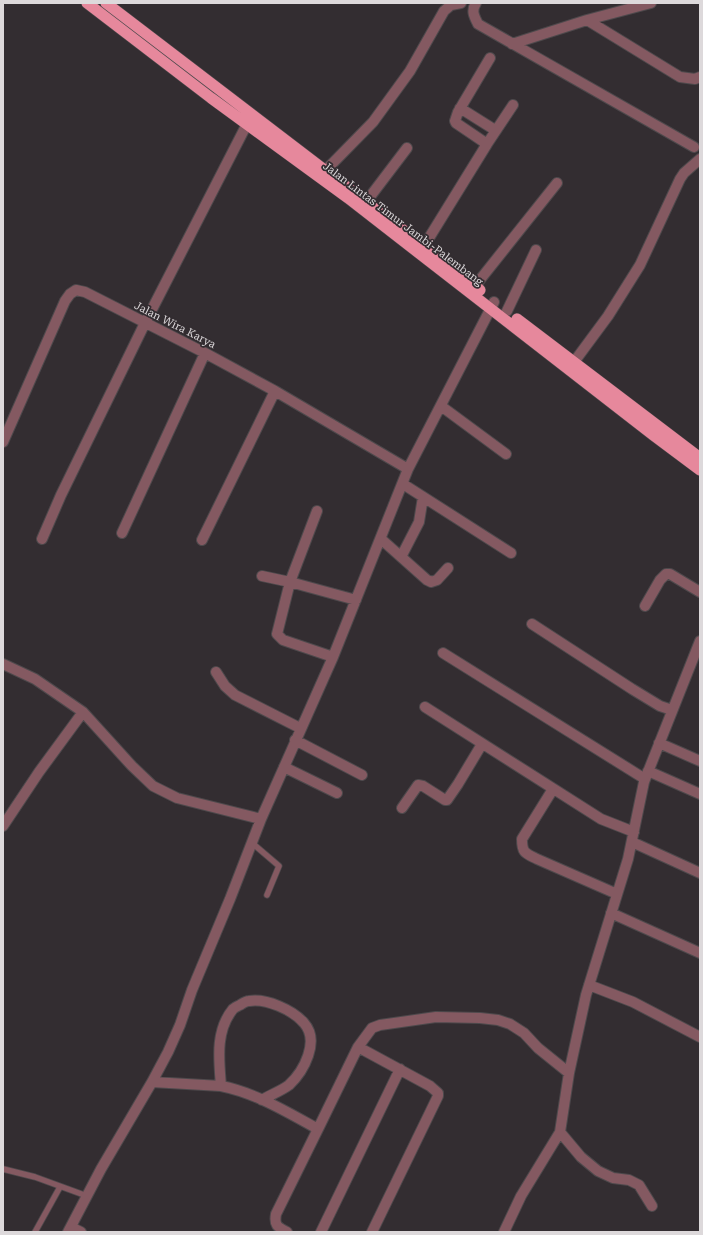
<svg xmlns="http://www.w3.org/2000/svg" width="703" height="1235" font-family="'Roboto Serif',serif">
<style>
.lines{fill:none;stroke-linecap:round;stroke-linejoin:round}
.service-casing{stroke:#4e494c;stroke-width:7}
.minor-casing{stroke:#4e494c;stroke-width:12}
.trunk-casing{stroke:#4e494c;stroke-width:12}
.service{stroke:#845961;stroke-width:5.5}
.minor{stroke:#845961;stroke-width:10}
.trunk{stroke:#e6889c;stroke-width:11}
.labels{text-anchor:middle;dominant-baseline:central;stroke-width:3.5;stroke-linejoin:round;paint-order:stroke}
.street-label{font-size:11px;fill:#ddd9db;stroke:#332d31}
</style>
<rect width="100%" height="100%" fill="#332d31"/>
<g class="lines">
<g class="service-casing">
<path id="service" d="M252,843l27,23 -12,29
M3,1169l32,8 52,19
M35,1232l25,-45"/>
</g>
<g class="minor-casing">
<path id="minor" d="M476,3c-5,8 -2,13 2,21l216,123
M587,20l93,57 15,2 5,-2
M512,44l75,-24 64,-17
M460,108l35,22
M487,144l26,-39
M325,171l48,-49 37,-51 34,-60 7,-6 10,-2
M366,202l41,-54
M424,246l63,-102 -31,-21 -1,-2 3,-9 32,-54
M475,286l82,-103
M507,311l29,-61
M574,362l34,-46 32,-51 40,-86 4,-6 16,-14
M441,406l65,48
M3,442l62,-141 5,-7 6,-4 9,2 120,61 70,38 133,78
M403,484l108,69
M317,511l-27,71 -13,52 6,6 50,17
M122,533l83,-180
M42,539l19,-44 84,-172 102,-199
M381,539l46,41 4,2 6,-2 11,-12
M202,540l73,-149
M401,557l18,-35 4,-25
M262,576l28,6 66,18
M645,606l15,-26 6,-6h4l30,18
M532,624l100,65 28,17 12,4
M443,653l202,126
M3,664l32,15 48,33 49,54 21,20 24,12 84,21
M216,672l9,14 10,9 65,33
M425,707l176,112 33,13
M295,740l67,35
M659,743l41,18
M284,767l53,26
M648,771l52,23
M553,789l-31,50c0,14 3,14 15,20l80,35
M402,808l16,-23 5,1 22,14h2l11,-16 24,-40
M3,826l36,-54 44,-60
M632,842l68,31
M611,913l89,40
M589,985l44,17 67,35
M358,1047l72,39 8,7v3l-66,136
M152,1082l69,4c35,7 66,26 97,43l40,-82 14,-19 8,-3 56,-8 44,1 18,2 12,4 14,9 14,15 31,25
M221,1086c-2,-26 -6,-55 12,-77 2,-2 5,-3 7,-4 3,-2 6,-4 9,-4 17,-3 44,9 55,22 16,18 0,48 -15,62 -8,6 -19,10 -27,15
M652,1206l-13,-21 -10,-5 -16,-2 -15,-7 -17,-14 -21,-25 9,-59 17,-78 42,-136 16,-77 56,-141
M71,1227l10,5
M68,1232l33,-63 51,-87 16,-30 12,-27 12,-35 38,-91 31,-80 72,-162 75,-188 86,-167
M287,1232c-10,-5 -13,-7 -11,-18l42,-85
M321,1232l79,-163
M504,1232l17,-36 39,-64"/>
</g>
<g class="trunk-casing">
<path id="trunk" d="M87,3l124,95 137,100 305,237 47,35
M106,3l339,259 35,28
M517,319l183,139"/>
</g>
<use href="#service" class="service"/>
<use href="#minor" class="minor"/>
<use href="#trunk" class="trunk"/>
</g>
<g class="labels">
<g class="street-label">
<text transform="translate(403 224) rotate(37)">Jalan Lintas Timur Jambi-Palembang</text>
<text transform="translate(175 325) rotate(27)">Jalan Wira Karya</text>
</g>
</g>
<rect width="703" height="1235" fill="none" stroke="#ddd9db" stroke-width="8"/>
</svg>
